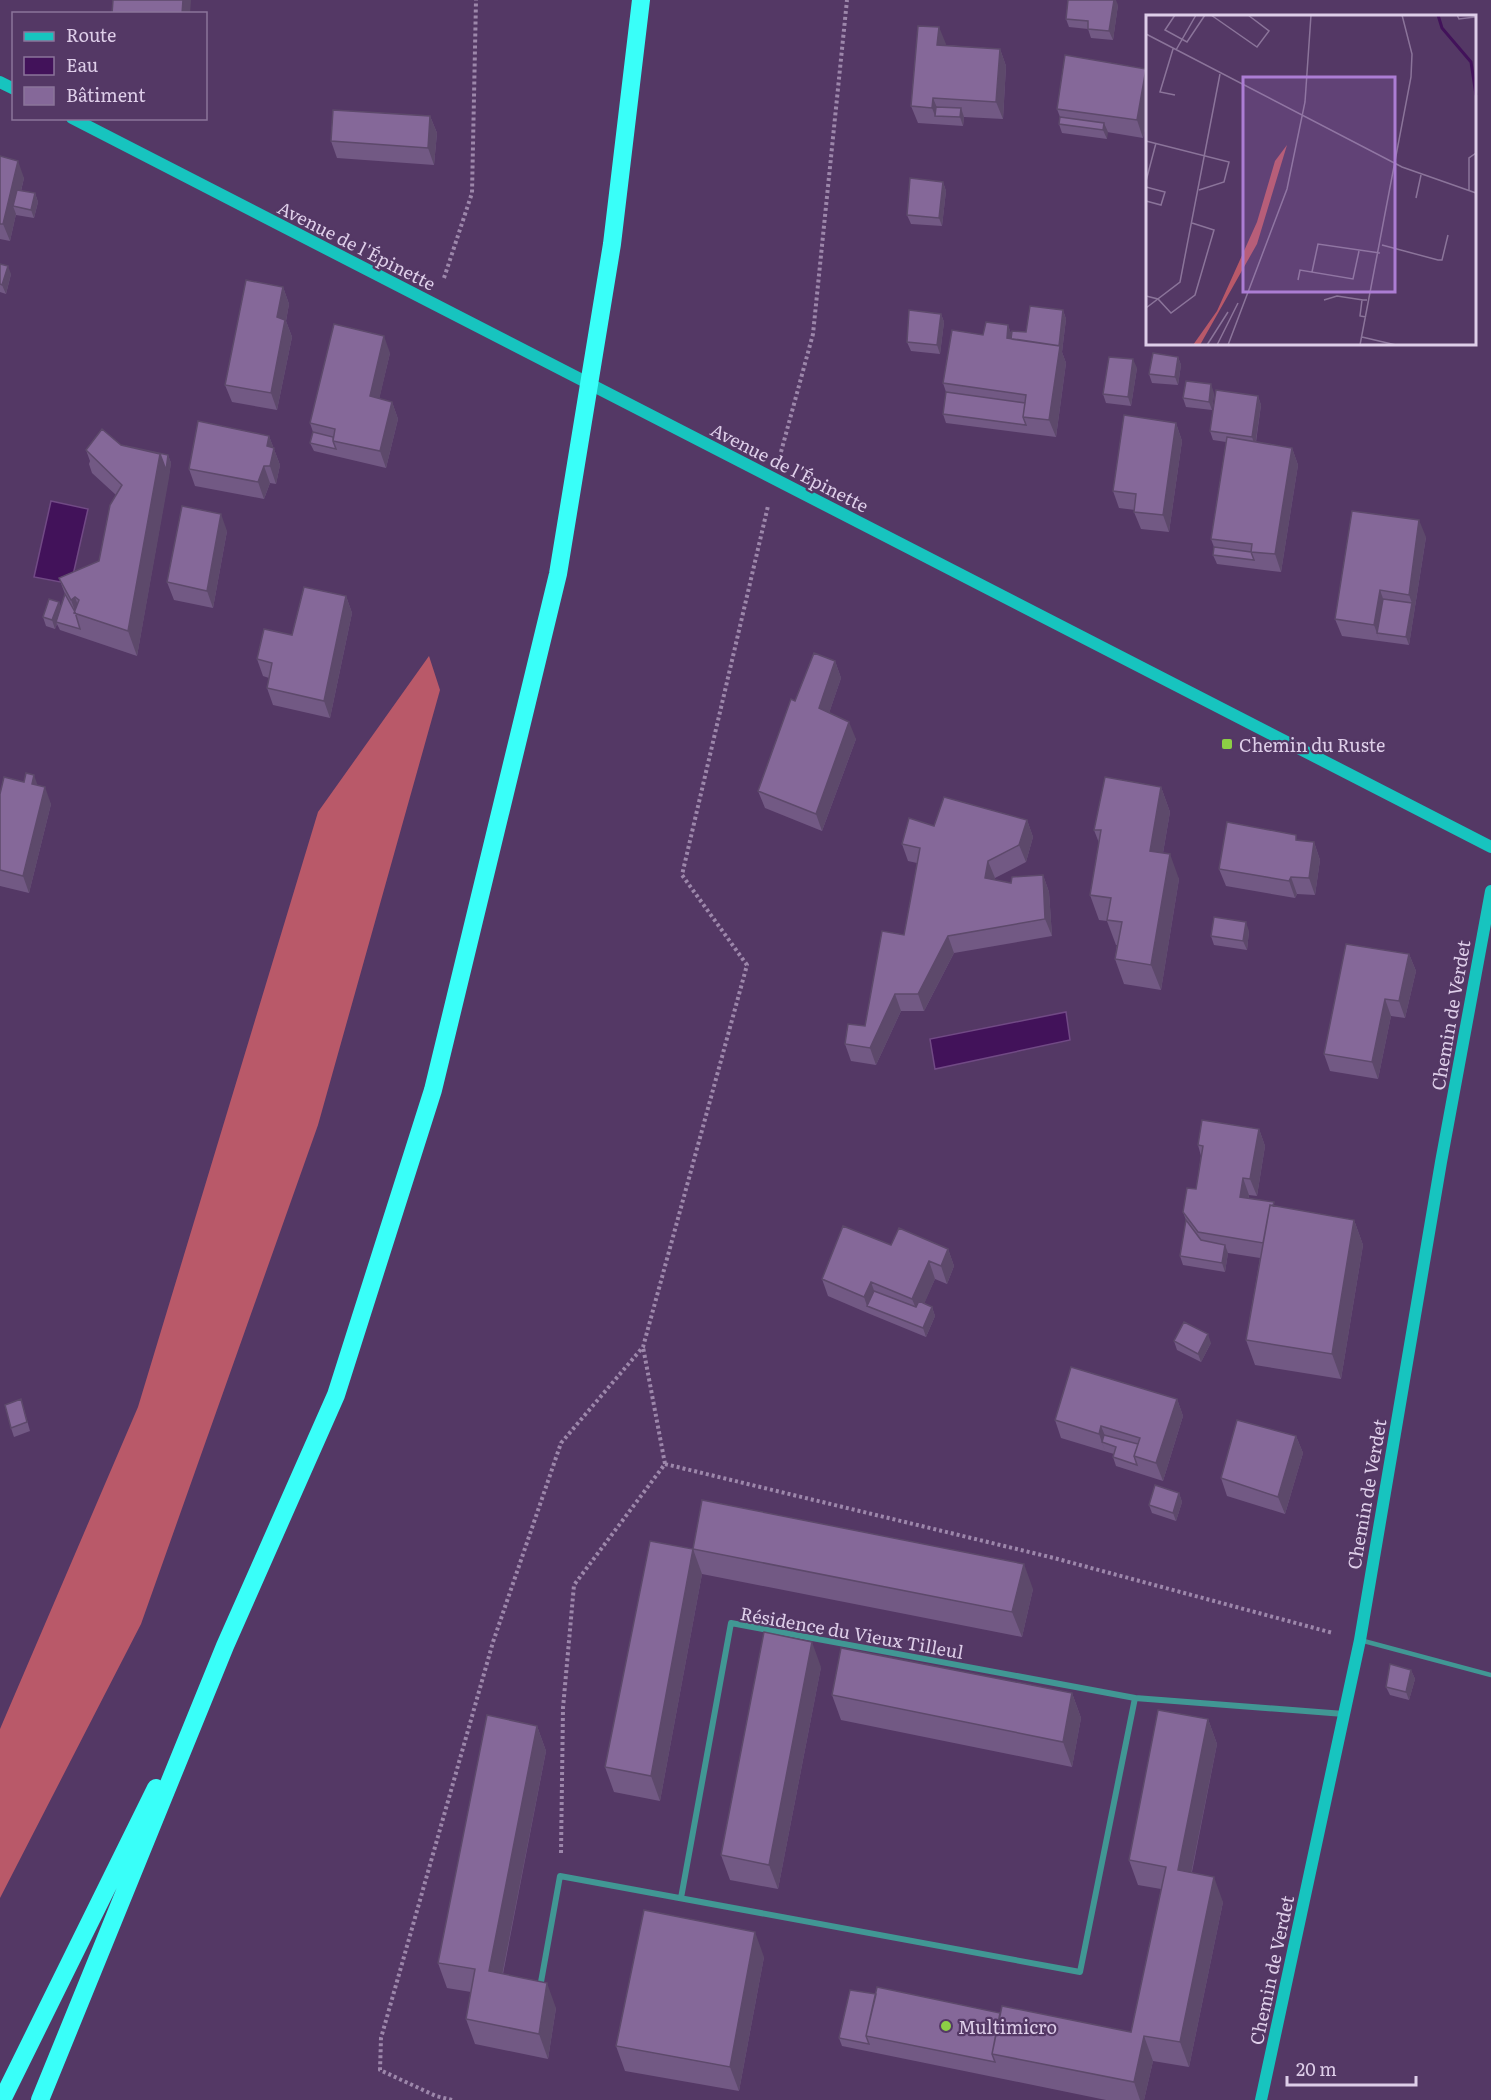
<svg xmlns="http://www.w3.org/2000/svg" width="1491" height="2100" font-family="Literata,serif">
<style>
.forest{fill:#b95969}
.water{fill:#42125a;stroke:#714a85;stroke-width:1.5}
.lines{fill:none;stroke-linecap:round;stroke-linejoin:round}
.path{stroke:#9d87ab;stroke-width:4;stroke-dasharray:3 3;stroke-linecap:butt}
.lane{stroke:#419794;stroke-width:4.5}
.street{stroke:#419794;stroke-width:6}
.secondary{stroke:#17c4bf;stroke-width:12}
.highway{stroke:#39fff9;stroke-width:18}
.wall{fill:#725984}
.shaded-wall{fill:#5d496b}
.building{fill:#856899;stroke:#5d496b;stroke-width:1.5}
.poi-dot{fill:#8cce45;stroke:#543865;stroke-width:2}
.labels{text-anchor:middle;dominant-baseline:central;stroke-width:4.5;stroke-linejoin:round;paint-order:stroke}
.street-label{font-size:18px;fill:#decee9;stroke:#543865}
.poi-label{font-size:18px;fill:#decee9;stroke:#543865;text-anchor:start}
.inset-river{fill:none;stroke:#42125a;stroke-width:3}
.inset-road{fill:none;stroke:#8b749a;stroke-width:1.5}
.view{fill:#ac7dd4;fill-opacity:0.15;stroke:#ac7dd4;stroke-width:3}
.inset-edge{fill:none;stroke:#decee9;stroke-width:3}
</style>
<rect width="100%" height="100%" fill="#543865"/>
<path class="forest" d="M429,656l11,34 -122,435 -177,499 -141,274v-169l138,-322 180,-595z"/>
<path class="water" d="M51,501l37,8 -17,75 -37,-7z
M1066,1012l4,28 -135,29 -5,-30z"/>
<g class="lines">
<path class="path" d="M444,278l28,-85 4,-193
M781,452l32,-118 34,-334
M665,1464l389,94 279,75
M561,1853l2,-145 11,-123 91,-121 -22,-117
M452,2100l-16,-4 -56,-26 1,-32 112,-396 68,-199 82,-96 104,-382 -65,-90 86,-369"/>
<path class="lane" d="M1360,1640l131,35"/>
<path class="street" d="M681,1898l50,-275 404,75 209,16
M541,1982l19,-106 520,96 55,-274"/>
<path class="secondary" d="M0,82l14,7
M72,118l1419,729
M1261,2100l99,-460 81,-478 50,-271"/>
<path class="highway" d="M2,2100l154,-312
M40,2100l185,-454 111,-251 97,-305 125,-516 54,-330 29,-244"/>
</g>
<path class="wall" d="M1118,5l-5,35 -22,-2 -3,-9 -19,-2 -3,-8z
M946,45l54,4 6,17 -3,53 -39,-2 -1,9 -45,-3 -7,-17z
M1146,69l2,4v40l-5,25 -36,-6v7l-45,-6 -3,-9 1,-7 -3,-8z
M430,116l7,17 -3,32 -97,-7 -6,-17z
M0,156l24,22 -3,13 14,2 3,9 -4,16 -18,-3v-1l-6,27 -10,-2z
M943,182l3,9 -4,35 -31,-2 -4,-9z
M0,264l11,10 -5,20 -6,-2z
M283,287l6,17 -3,17 6,16 -15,73 -45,-8 -7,-17z
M1063,310l3,9 -4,33 4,11 -10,74 -110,-14 -3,-9 3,-22 -3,-9 40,-48 25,-10 3,9 15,-2z
M941,314l3,8 -4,32 -29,-3 -4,-9z
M390,353l-11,46 13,3 6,17 -12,49 -72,-17 -4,-8 3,-11 -3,-9z
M1178,357l3,8 -3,20 -26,-2 -3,-9z
M1137,368l-6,38 -25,-3 -3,-9z
M1214,393l-2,17 -26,-3 -3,-9z
M1258,396l3,9 -5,37 36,6 6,17 -17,107 -64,-8 -4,-9 1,-8 -3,-8 15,-97 -13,-2 -3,-9z
M1176,423l6,18 -13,91 -28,-3 -7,-17 1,-2 -16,-2 -6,-17z
M269,436l11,29 -4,19 -6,-1 -6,16 -69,-13 -6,-17z
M121,445l47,10 3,8 -34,193 -77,-26 -3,-6 -2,5 -9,-3 -3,-9 16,-15 2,5 4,-13 -6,-16 40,-17 17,-66 -24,-22 -3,-9 1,-3 -4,-11z
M227,531l-14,77 -39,-8 -7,-18z
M1426,537l-17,108 -67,-9 -7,-17z
M346,596l6,17 -22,105 -57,-13 -6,-17 2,-10 -6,-2 -6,-17z
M835,661l6,17 -12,35 27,26 -34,92 -57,-23 -7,-17 37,-90z
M38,786l13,18 -22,89 -29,-7v-92z
M1161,787l9,25 -7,41 16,26 -18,111 -37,-6 -9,-25 2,-14h-1l-9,-24 -8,-1 -9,-25 9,-52 -5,-13z
M1027,820l6,17 -7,25 -31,16 -1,2 17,3 32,-8 6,17 3,44 -98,17 -30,58h-23l-25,54 -25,-4 -6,-17 20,-18 39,-91 13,-72 -9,-2 -6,-17 32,-18z
M1297,840l17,2 6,18 -5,35 -18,-1 -2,4 -69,-12 -7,-17z
M1249,931l-2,19 -33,-5 -3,-9z
M1409,954l7,17 -11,47 -14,-2 -13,63 -48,-8 -6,-17z
M1259,1129l6,17 -8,50 -8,-1v3l26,8 79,14 9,25 -22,134 -86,-14 -9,-25 14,-82 -32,-5 -3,19 -42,-7 -3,-9 6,-36 -3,-8 13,-23 5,-33 -3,-11z
M891,1245l57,4 6,17 -7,18 -12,-5 -11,24 8,4 3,9 -9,21 -56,-23 -42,-18 -6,-17z
M1174,1341l37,2 -10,19 -24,-12z
M21,1399l9,32 -16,6 -3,-9z
M1177,1399l6,17 -20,65 -47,-15 -3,-9 1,-3 -53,-16 -6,-18z
M1296,1436l7,17 -18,61 -58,-18 -6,-18z
M1179,1493l3,9 -6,19 -24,-8 -3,-8z
M693,1549l340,40 -11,48 -320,-63 -42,227 -46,-9 -9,-25z
M821,1667l-43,222 -48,-9 -9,-25z
M1411,1670l4,9 -6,21 -19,-5 -4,-8z
M1072,1693l9,25 -9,49 -231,-47 -9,-25z
M1208,1719l9,25 -25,128 31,30 -34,165 -36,-6 -9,39h-38l-264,-54 -3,-8 37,-44 255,38 30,-143 -23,-4 -9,-25z
M537,1726l9,25 -43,223 53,34 -8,51 -73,-15 -9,-25 5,-27 -24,-4 -9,-25z
M764,1957l-25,134 -114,-20 -9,-25z"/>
<path class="shaded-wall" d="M183,0h8l-1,14h-8z
M1114,0h2l2,5 -5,35 -4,-9z
M939,27l7,17 -3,18 -6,-17z
M1000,49l6,17 -3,53 -7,-17z
M1146,69l2,4v40l-5,25 -6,-18z
M933,98l7,17 -5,1 -3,-8z
M961,108l3,9 -1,9 -3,-9z
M430,116l7,17 -3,32 -6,-17z
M1104,123l4,9 -1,7 -4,-9z
M18,161l6,17 -7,29 -4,-1 3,8 -6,27 -7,-17z
M943,182l3,9 -4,35 -3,-8z
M35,193l3,9 -4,16 -3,-8z
M8,266l3,8 -5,20 -4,-9z
M283,287l6,17 -3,17 6,16 -15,73 -6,-17 6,-76z
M1063,310l3,9 -4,33 4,11 -10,74 -7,-17z
M941,314l3,8 -4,32 -3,-9z
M1008,325l6,17 -7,-4z
M384,336l6,17 -14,60 -6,-17z
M1178,357l3,8 -3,20 -3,-8z
M1133,359l4,9 -6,38 -3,-9z
M1211,384l3,9 -2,17 -3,-8z
M1258,396l3,9 -6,41 -3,-9z
M392,402l6,17 -12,49 -6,-17z
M1176,423l6,18 -13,91 -6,-17z
M269,436l11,29 -4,19 -6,-18 -3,-20z
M1292,448l6,17 -17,107 -6,-18z
M160,454l9,24 -32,178 -9,-25z
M168,455l3,8 -2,15 -3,-8z
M264,466l6,17 -6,16 -6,-17z
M221,514l6,17 -14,77 -6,-17z
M1419,520l7,17 -17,108 -3,-8 6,-34 -3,-8z
M1380,590l6,17 -9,26 3,9 -6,-17z
M346,596l6,17 -22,105 -6,-17z
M75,597l7,19 -6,-2 -5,-14z
M59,602l4,9 -7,11 1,2 -2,5 -3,-9z
M835,661l6,17 -16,47 -6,-17z
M849,722l7,17 -34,92 -6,-17z
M34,775l6,17 -8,-8z
M45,787l6,17 -22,89 -6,-17z
M1161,787l9,25 -11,64 -9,-25z
M1027,820l6,17 -7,25 -7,-17z
M1314,842l6,18 -5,35 -6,-17z
M1170,854l9,25 -18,111 -10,-25z
M988,861l7,17 -3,17 -7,-17z
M1043,875l6,17 3,44 -7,-17z
M1291,877l6,17 -2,4 -6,-17z
M1246,922l3,9 -2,19 -4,-9z
M948,936l6,17 -30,58 -6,-17z
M1409,954l7,17 -11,47 -6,-17z
M895,994l6,17 -25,54 -6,-17z
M1385,999l6,17 -13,63 -6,-17z
M1259,1129l6,17 -8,50 -7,-17z
M1243,1178l6,17 -3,19 -6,-17z
M1354,1220l9,25 -22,134 -9,-25z
M1225,1245l3,8 -3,19 -3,-9z
M948,1249l6,17 -7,18 -6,-18z
M929,1261l6,18 -16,37 -7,-17z
M871,1282l6,17 -10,7 -3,-9z
M932,1307l3,9 -9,21 -3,-9z
M1208,1334l3,9 -10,19 -3,-8z
M1177,1399l6,17 -20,65 -7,-18z
M1101,1426l7,17 -6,-1 3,9 -6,-17z
M1296,1436l7,17 -18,61 -7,-17z
M1179,1493l3,9 -6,19 -3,-8z
M693,1549l9,25 -42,227 -9,-25z
M1024,1564l9,25 -11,48 -10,-25z
M812,1642l9,25 -43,222 -9,-24z
M1411,1670l4,9 -6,21 -3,-8z
M1072,1693l9,25 -9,49 -9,-25z
M1208,1719l9,25 -30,150 -9,-24z
M537,1726l9,25 -48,245 -9,-25z
M1214,1877l9,25 -34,165 -9,-25z
M755,1932l9,25 -25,134 -9,-24z
M547,1983l9,25 -8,51 -9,-25z
M1144,2036l9,25 -9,39h-4l-6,-18z"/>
<path class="building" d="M113,0h70l-1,14h-70z
M1068,0h46l-5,31 -21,-2v-8l-22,-2z
M918,26l21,1 -2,18 63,4 -4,53 -63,-4 -1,10 -21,-2z
M1065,55l81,14 -9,51 -80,-11z
M936,107l25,1 -1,9 -25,-1z
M333,110l97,6 -2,32 -97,-7z
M1060,117l44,6 -1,7 -44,-6z
M0,156l18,5 -15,63h-3z
M910,178l33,4 -4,36 -32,-3z
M17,190l18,3 -4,17 -18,-4z
M0,264l8,2 -6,19 -2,-1z
M246,280l37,7 -6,30 8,3 -14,73 -46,-8z
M1030,306l33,4 -4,36 -48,-7 1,-8 14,1z
M909,310l32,4 -4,31 -30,-3z
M986,322l22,3 -1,13 53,8 -11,74 -26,-3 3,-22 -83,-12 9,-53 31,5z
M334,324l50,12 -14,60 22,6 -12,49 -47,-10 2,-12 -25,-6z
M1153,353l25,4 -3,20 -26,-3z
M1109,357l24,2 -5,38 -25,-3z
M1186,381l25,3 -2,18 -26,-4z
M1216,390l42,6 -6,41 -42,-6z
M946,392l79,11 -2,14 3,8 -83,-11z
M1124,415l52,8 -13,92 -29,-3 2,-18 -23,-3z
M198,421l71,15 -2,10 7,2 -4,18h-6l-6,16 -69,-13z
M102,429l19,16 39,9 -32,177 -54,-18 5,-13 -4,-3 -4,3 -12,-22 40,-17 11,-56 12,-20 -36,-35z
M313,432l20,5v4l3,8 -26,-6z
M1227,437l65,11 -17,106 -24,-2 1,-8 -41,-5z
M126,446l42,9 -2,15 -6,-16z
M182,506l39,8 -14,77 -40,-9z
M1352,511l67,9 -10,75 -29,-5 -6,35 -39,-6z
M1214,547l37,5 3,8 -41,-5z
M304,587l42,9 -22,105 -57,-13 5,-25 -15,-4 7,-30 28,6z
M65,594l10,18 5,17 -24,-7z
M49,599l10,3 -7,18 -9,-3z
M1383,599l29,4 -6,34 -29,-4z
M814,653l21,8 -16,47 30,14 -33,92 -58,-23 33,-92 4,2z
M26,773l8,2 -2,9 13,3 -22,89 -23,-6v-76l4,-17 20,5z
M1105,777l56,10 -11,64 20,3 -19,111 -36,-6 7,-37 -15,-2 4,-22 -21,-3 11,-65h-7z
M944,797l83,23 -8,25 -31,16 -3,17 26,5 1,-6 31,-2 2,44 -97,17 -30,58h-23l-25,54 -25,-4 3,-20 17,2 17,-95 22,4 16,-87 -18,-4 7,-26 25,8z
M1227,822l69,13v5l18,2 -5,36 -18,-1 -2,4 -70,-12z
M1214,917l32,5 -3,19 -32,-5z
M1346,944l63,10 -10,47 -14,-2 -13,63 -48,-8z
M1202,1120l57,9 -9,50 -7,-1 -3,19 34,5 -1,4 -3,-1 -7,38 -65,-11 -15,-20 4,-24 9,1 7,-43 -5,-1z
M1270,1205l84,15 -22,134 -86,-14z
M1186,1220l15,20 24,5 -3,18 -42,-7z
M843,1226l48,19 8,-17 49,21 -7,17 -12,-5 -17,38 -41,-17 -7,15 -42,-18z
M874,1291l42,16 3,-6 13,6 -9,21 -56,-22z
M1184,1322l24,12 -10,20 -24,-13z
M1071,1367l106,32 -21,64 -22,-7 6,-18 -39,-12 -2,8 -44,-14z
M21,1399l6,23 -16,6 -6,-23z
M1237,1420l59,16 -18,61 -57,-19z
M1104,1435l34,9 -4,12 3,9 -24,-8 3,-10 -14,-5z
M1155,1485l24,8 -6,20 -24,-8z
M702,1500l322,64 -12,48 -319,-63z
M650,1541l43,8 -42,227 -46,-9z
M764,1632l48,10 -43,223 -48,-10z
M841,1648l231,45 -9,49 -231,-47z
M1390,1664l21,6 -5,22 -20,-5z
M1158,1710l50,9 -30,151 36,7 -34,165 -36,-6 -10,46 -142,-28 10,-48 129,26 35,-165 -37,-7z
M487,1715l50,11 -48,245 58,12 -8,51 -73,-15 9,-50 -37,-6z
M644,1910l111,22 -25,135 -114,-21z
M877,1987l123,26 -8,41 3,8 -129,-26z
M850,1990l26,4 -10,42 3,8 -30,-6z"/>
<g class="poi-dot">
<rect x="1221" y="738" width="12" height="12" rx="3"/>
<circle cx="946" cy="2026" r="6"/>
</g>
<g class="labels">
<g class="street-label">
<text transform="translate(357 245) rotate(27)">Avenue de l'Épinette</text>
<text transform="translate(790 467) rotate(27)">Avenue de l'Épinette</text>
<text transform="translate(1450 1015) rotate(-80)">Chemin de Verdet</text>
<text transform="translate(1366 1494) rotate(-80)">Chemin de Verdet</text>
<text transform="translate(852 1632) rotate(10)">Résidence du Vieux Tilleul</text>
<text transform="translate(1271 1970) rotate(-78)">Chemin de Verdet</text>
</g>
<g class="poi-label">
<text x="1239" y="744">Chemin du Ruste</text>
<text x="958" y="2026">Multimicro</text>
</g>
</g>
<g transform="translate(1146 15)">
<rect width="330" height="330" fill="#543865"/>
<path d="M141,130l-30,99 -57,101h-7l24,-34 40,-89 18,-61z" fill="#b95969"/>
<path class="inset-river" d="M292,0l4,13 29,34 5,33"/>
<path class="inset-road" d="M29,0l-10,15 22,12 18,-27M65,0l46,32 12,-16 -21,-16M311,0l2,4 16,-2M0,19l256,133 74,26M27,34l-13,43 15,3M30,35l20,-35M0,126l83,21 -5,20 -25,8M0,166l10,-38M0,172l19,5 -4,13 -15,-4M323,176v-33l7,-5M270,183l5,-23M236,230l56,15h4l6,-25M166,257l6,-28 62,9M152,265l2,-10 53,9 6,-28M0,281l12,3 13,14 24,-18 19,-65 -22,-7M178,285l13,-4 26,4M0,293l34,-26 40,-208M220,302l-6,-1 2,-16h5M216,322l34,8M61,330l21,-33M71,330l21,-42M82,330l59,-156 18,-87 6,-87M214,330l51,-268 1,-23 -10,-39"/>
<path class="view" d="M97,62h152v215h-152z"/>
<rect width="330" height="330" class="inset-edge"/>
</g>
<rect x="12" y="12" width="195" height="108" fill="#543865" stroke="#8b749a" stroke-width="1.5"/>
<rect x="24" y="32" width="30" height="9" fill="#17c4bf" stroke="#8b749a" stroke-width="1.5"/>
<text x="66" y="42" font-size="18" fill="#decee9">Route</text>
<rect x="24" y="57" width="30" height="18" fill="#42125a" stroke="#8b749a" stroke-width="1.5"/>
<text x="66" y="72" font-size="18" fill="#decee9">Eau</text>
<rect x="24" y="87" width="30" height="18" fill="#856899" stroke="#8b749a" stroke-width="1.5"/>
<text x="66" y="102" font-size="18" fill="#decee9">Bâtiment</text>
<path d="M1287 2076v9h129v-9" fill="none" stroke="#decee9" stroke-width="3"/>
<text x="1296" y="2076" font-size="18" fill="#decee9" stroke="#543865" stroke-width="4.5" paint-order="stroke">20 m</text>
</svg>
